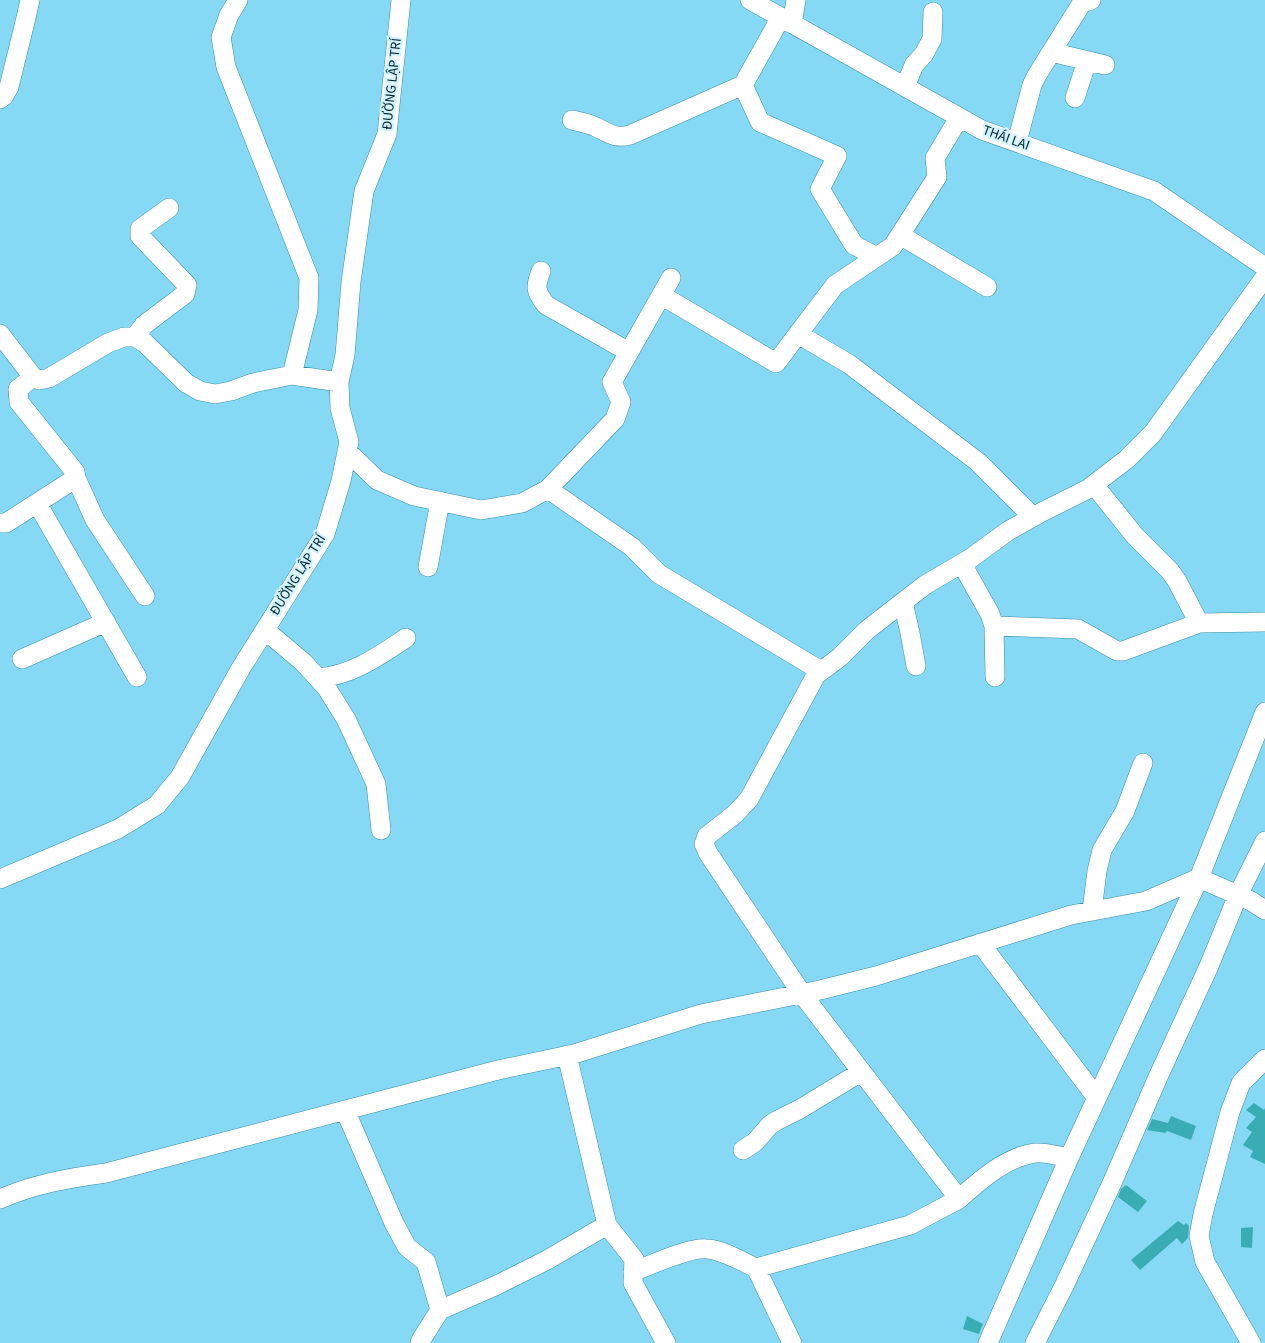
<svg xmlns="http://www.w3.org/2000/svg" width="1265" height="1343" font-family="'Source Sans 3',sans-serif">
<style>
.building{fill:#3aadb4}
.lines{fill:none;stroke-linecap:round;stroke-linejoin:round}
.minor-casing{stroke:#378ea7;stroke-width:20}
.minor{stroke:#fff;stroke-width:19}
.labels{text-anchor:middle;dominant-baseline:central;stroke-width:4.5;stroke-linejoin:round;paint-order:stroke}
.street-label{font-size:14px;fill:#022732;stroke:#d2f2fd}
</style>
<rect width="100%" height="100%" fill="#85d9f4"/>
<path class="building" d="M1254,1103l10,7 1,-2v56l-15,-7 3,-6 -10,-6 9,-13 -6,-4 10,-11 -10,-7z
M1171,1116l25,10 -5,14 -24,-9 -2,2 -18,-3 5,-11 16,4z
M1126,1185l21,16 -9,11 -20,-15 3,-8z
M1178,1221l6,4 2,-2 3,3 -1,12 -6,6 -5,-6 -37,32 -9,-10z
M1253,1227l-1,21 -11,-1v-19z
M967,1316l16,8 -4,10 -16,-5z"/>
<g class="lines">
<g class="minor-casing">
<path id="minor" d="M238,0l-9,15 -8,22 5,30 83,211 -1,32 -16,65
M750,0l232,130 172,61 111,76
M781,17l-38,68 17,37 77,34 -17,33 34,56 23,12
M792,24l4,-24
M1051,52l54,13
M905,87l9,-22 10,-11 8,-15 1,-27
M1075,98l12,-37
M0,99l4,-3 5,-9 16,-65 5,-22
M572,120c8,2 16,3 24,7 13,6 18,12 34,8l113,-50
M1017,142l15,-57 5,-10 43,-69 3,-3 8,-3
M900,235l87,52
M541,271c-6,16 -6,20 5,34l83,47
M661,295l115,68 59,-78 58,-39 44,-69 -2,-19 24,-40
M0,334l33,43 6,3 10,-2 59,-35 16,-6h11l10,6 41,40 14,8 15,3 16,-3 22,-8 39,-8 47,7
M798,334l51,30 129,98 55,55
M135,337l9,-12 41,-31 2,-9 -47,-49v-7l29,-21
M347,451l30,29 37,16 67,14 41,-7 26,-14 67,-70 6,-17 -9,-20 59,-104
M76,478l19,42 50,76
M1094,485l41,51 35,35 7,10 22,42
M548,489l84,58 27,27 162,97
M37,503l100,174
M0,523h6l70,-45 -1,-6 -56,-70 -1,-13 15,-12
M962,564l28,50 4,12 1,51
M428,567l12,-66
M903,602l7,31 6,33
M994,626l84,3 39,22h6l76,-28 66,-1
M265,630l38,32 23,25 20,32 30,65 5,46
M22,659l84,-37
M318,678c33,-2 61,-22 88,-40
M0,879l118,-50 39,-24 23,-28 61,-109 84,-134 16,-53 8,-39 -9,-34 -1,-26 6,-27 6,-73 13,-91 23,-57 14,-134
M1092,911l5,-40 5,-21 23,-39 18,-48
M980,943l117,155
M567,1055l40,170 27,34 -1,24 33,60
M345,1110l49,113 13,24 19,15 14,48
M743,1150l12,-8 15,-17 6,-4 24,-12 61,-37
M0,1199c34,-15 69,-21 106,-26l392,-103 76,-16 127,-40 119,-24 56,-14 195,-61 75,-14 53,-23 52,23 14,9
M959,1199c21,-19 47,-42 76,-46 11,-1 23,3 34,5
M633,1272c18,-7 58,-26 75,-23 17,2 33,12 48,19
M420,1343l1,-3 19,-30 57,-25 50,-25 60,-35
M792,1343l-36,-75 154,-43 49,-26 -157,-205 -94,-141 -4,-9 3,-8 28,-22 14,-15 67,-124 24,-18 27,-27 58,-45 46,-27 37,-27 34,-19 46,-23 39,-30 26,-26 112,-156
M988,1343l81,-185 130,-280 66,-166
M1035,1343l30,-59 47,-101 46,-106 51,-111 29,-71 27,-54
M1251,1343l-46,-81 -6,-26 4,-22 27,-102 11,-29 24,-24"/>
</g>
<use href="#minor" class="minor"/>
</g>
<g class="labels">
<g class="street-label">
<text transform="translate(392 84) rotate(-84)">ĐƯỜNG LẬP TRÍ</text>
<text transform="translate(1006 138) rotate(20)">THÁI LAI</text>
<text transform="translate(298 575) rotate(-58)">ĐƯỜNG LẬP TRÍ</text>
</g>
</g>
</svg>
